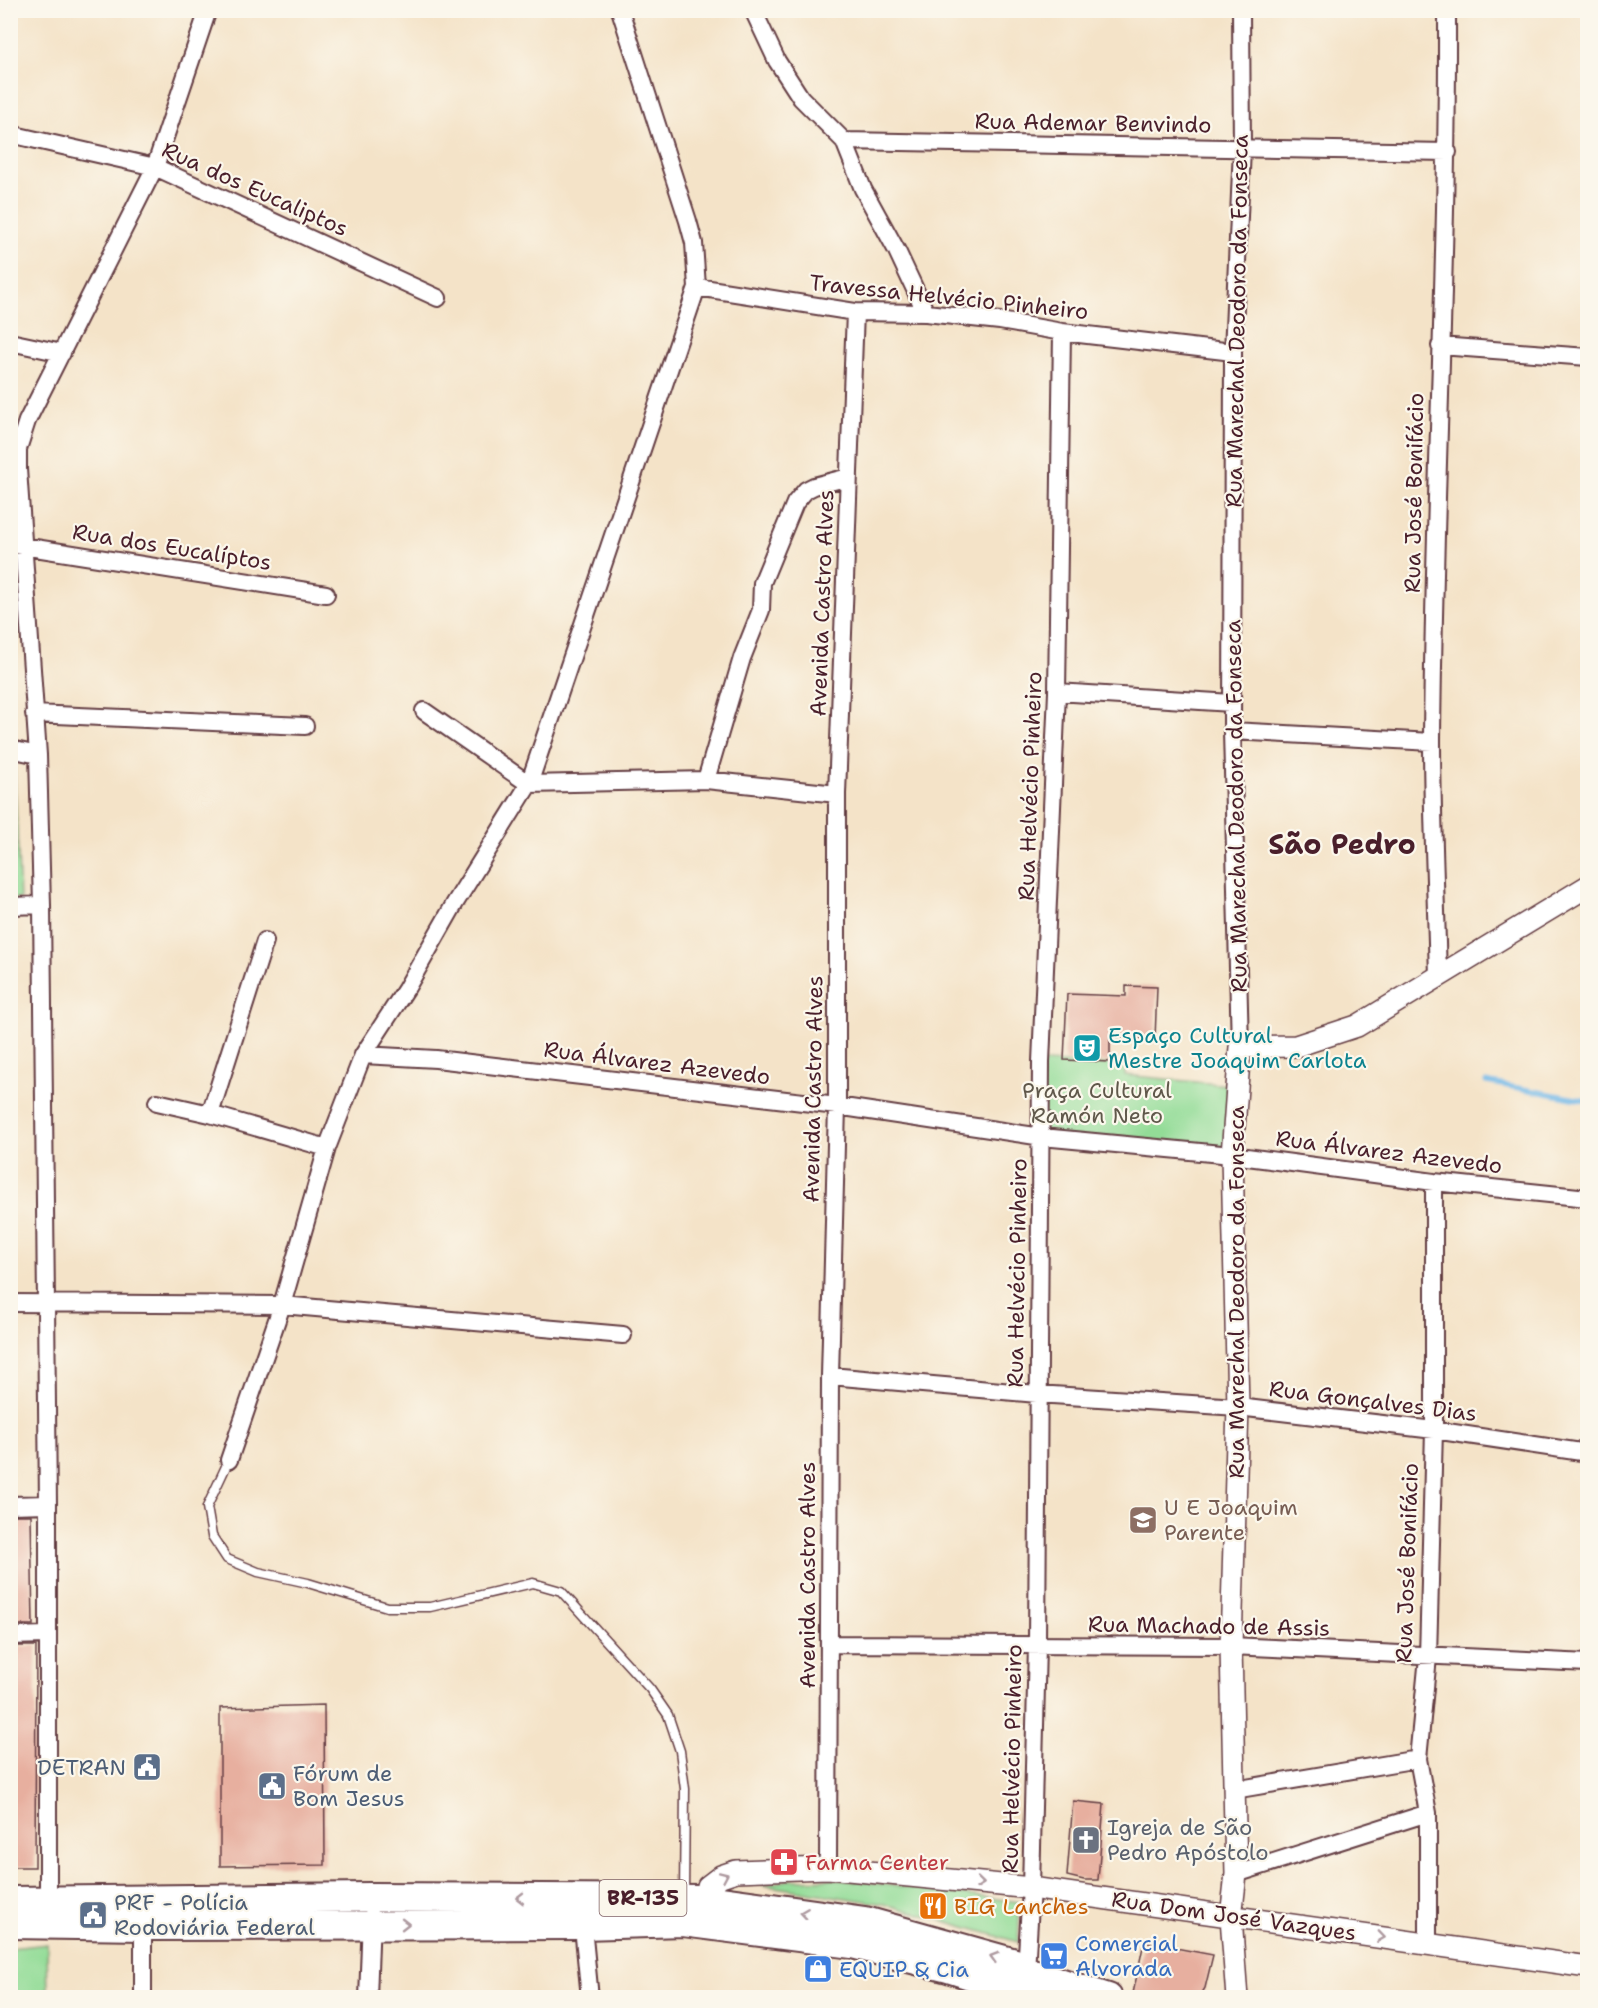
<svg xmlns="http://www.w3.org/2000/svg" width="1598" height="2008" font-family="'Shantell Sans',sans-serif">
<style>
.green{fill:#93dc97;stroke:#6e7e61;stroke-width:1.5}
.lines{fill:none;stroke-linecap:round;stroke-linejoin:round}
.stream{stroke:#6fb7e7;stroke-width:5}
.building{fill:#e7af9f}
.service-casing{stroke:#643c43;stroke-width:11}
.minor-casing{stroke:#643c43;stroke-width:20}
.tertiary-casing{stroke:#643c43;stroke-width:24}
.trunk-casing{stroke:#643c43;stroke-width:32}
.service{stroke:#fff;stroke-width:8}
.minor{stroke:#fff;stroke-width:16}
.tertiary{stroke:#fff;stroke-width:21}
.trunk{stroke:#fff;stroke-width:28}
.oneway{stroke:#ae9aa0}
.labels{text-anchor:middle;dominant-baseline:central;stroke-width:4.5;stroke-linejoin:round;paint-order:stroke}
.shield{fill:#fbf7ec;stroke:#7f6065;stroke-width:1.5}
.shield-label{font-size:21px;font-weight:bold;fill:#4a1f2b}
.street-label{font-size:22px;fill:#4a1f2b;stroke:#fbf7ec}
.culture-label{font-size:22px;fill:#0d838f;stroke:#fbf7ec;text-anchor:start}
.park-label{font-size:22px;fill:#60584b;stroke:#fbf7ec}
.education-label{font-size:22px;fill:#785e54;stroke:#fbf7ec;text-anchor:start}
.service-label{font-size:22px;fill:#4e5e75;stroke:#fbf7ec;text-anchor:start}
.worship-label{font-size:22px;fill:#5b616d;stroke:#fbf7ec;text-anchor:start}
.health-label{font-size:22px;fill:#be3a42;stroke:#fbf7ec;text-anchor:start}
.food-label{font-size:22px;fill:#c56008;stroke:#fbf7ec;text-anchor:start}
.shop-label{font-size:22px;fill:#366cbe;stroke:#fbf7ec;text-anchor:start}
.district-label{font-size:28px;font-weight:bold;fill:#4a1f2b;stroke:#fbf7ec}
</style>
<rect width="100%" height="100%" fill="#fbf7ec"/>
<filter id="ink" filterUnits="userSpaceOnUse"><feTurbulence type="fractalNoise" baseFrequency=".0167" numOctaves="2"/><feDisplacementMap in="SourceGraphic" scale="12" xChannelSelector="R" yChannelSelector="G"/><feConvolveMatrix kernelMatrix="1 2 1 2 8 2 1 2 1" color-interpolation-filters="sRGB"/></filter>
<filter id="wash" filterUnits="userSpaceOnUse"><feTurbulence type="fractalNoise" baseFrequency=".008" numOctaves="4" result="noise"/><feDisplacementMap in="SourceGraphic" scale="24" xChannelSelector="R" yChannelSelector="G"/><feGaussianBlur stdDeviation="1.35" result="paint"/><feColorMatrix in="noise" values="0 0 0 0 0 0 0 0 0 0 0 0 0 0 0 0 0 1.4 0 .05"/><feComposite in="paint" operator="in"/></filter>
<g filter="url(#wash)">
<rect width="100%" height="100%" fill="#f4e3c8"/>
<path class="green" d="M10,762l4,1 6,136h-9z
M1041,1062l84,3v10l112,11 -5,69 -190,-18z
M842,1879l178,23 -2,40 -134,-38 -122,-19 27,-5z
M47,1944l1,53h-37v-49z"/>
<g class="lines">
<path class="stream" d="M1486,1082l102,19"/>
</g>
<g id="blocks">
<path class="building" d="M1126,986l31,1 -2,52 -45,-2v25l-46,-2 3,-66 59,2z
M10,1515h21l2,110h-23z
M10,1646h26l-1,221h-25z
M324,1705l1,160 -105,1v-158z
M1073,1801l31,3 -6,76h-14l-17,-4z
M1144,1942l69,13 -8,33 -6,10h-67z"/>
</g>
</g>
<g filter="url(#ink)">
<use href="#blocks" fill-opacity="0" stroke="#643c43" stroke-width="1.5"/>
<g class="lines">
<g class="service-casing">
<path id="service" d="M229,1460l-22,47 5,29 15,23 31,13 50,11 79,24h43l103,-24 28,8 89,98 18,26 12,36 5,38 -1,106"/>
</g>
<g class="minor-casing">
<path id="minor" d="M753,10l24,51 24,37 43,43 19,48 34,62 29,62
M10,134l145,33 283,131
M844,141l604,11
M697,287l158,25 71,1 74,8 62,11 171,20
M10,342l52,11
M1440,346l148,11
M10,544l316,50
M1057,692l175,11
M424,711l105,73 177,-4 131,14
M34,714l271,12
M1232,731l200,11
M10,749l28,6
M706,780l36,-122 19,-48 1,-27 33,-80 11,-13 8,-4 35,-9
M10,906l32,-1
M1438,977c-2,-79 -6,-159 -6,-238 2,-243 16,-486 15,-729
M1240,1047l-8,-316 1,-379 9,-204 -1,-138
M363,1055l73,4 401,47 205,31 190,18 202,27 154,16
M157,1102l53,12 117,34
M210,1114l55,-173
M10,1303l272,2 341,30
M830,1376l207,18 201,13 196,23 154,23
M229,1460l53,-155 45,-157 36,-93 43,-66 49,-86 74,-119 168,-497 -3,-44 -6,-22 -68,-211
M10,1505l38,-1
M10,1636l38,-1
M830,1644l401,2 357,17
M1234,1790l184,-31
M828,1868l2,-492 7,-270v-312l18,-482
M1236,1874l192,-61
M48,1908v-404l-6,-599 -4,-150 -20,-286v-20l9,-28 128,-254 53,-157
M143,1917v81
M582,1917l8,81
M1428,1943v-130l-10,-54 10,-102 6,-227v-248
M1028,1976l-2,-5 5,-83 6,-243 4,-583 16,-370 5,-360
M368,1998l3,-81"/>
</g>
<g class="tertiary-casing">
<path id="tertiary" d="M706,1913l2,-27 13,-10 15,-5 92,-3 203,20 557,79
M1237,1998l-6,-81 5,-43 -5,-228 7,-239 -6,-252 8,-108 56,-1 61,-20 231,-140"/>
</g>
<g class="trunk-casing">
<path id="trunk" d="M10,1901l361,-4 336,2 158,22 150,42 11,8 82,27
M10,1924l134,2 439,-1 100,-3 169,22 96,24 94,30"/>
</g>
<use href="#service" class="service"/>
<use href="#minor" class="minor"/>
<use href="#tertiary" class="tertiary"/>
<use href="#trunk" class="trunk"/>
</g>
<defs><path id="oneway-chevron" d="M-2-3.5L2.5 0L-2 3.5" fill="none" stroke-width="1.6" stroke-linecap="round" stroke-linejoin="round" transform="scale(1.5)"/></defs>
<g class="oneway">
<use href="#oneway-chevron" transform="translate(724 1876) rotate(-24)"/>
<use href="#oneway-chevron" transform="translate(980 1883) rotate(6)"/>
<use href="#oneway-chevron" transform="translate(520 1898) rotate(-180)"/>
<use href="#oneway-chevron" transform="translate(804 1913) rotate(-172)"/>
<use href="#oneway-chevron" transform="translate(405 1924)"/>
<use href="#oneway-chevron" transform="translate(1381 1937) rotate(8)"/>
<use href="#oneway-chevron" transform="translate(994 1957) rotate(-164)"/>
</g>
</g>
<defs>
<g id="theatre-square" transform="scale(1.5)"><rect x="-9" y="-9" width="18" height="18" rx="4" fill="#0f9aa8" stroke="#fbf7ec"/><path d="M-5-5.5Q0-4 5-5.5V0Q5 5 0 6Q-5 5-5 0ZM-3.3-2.5H-1v1.5H-3.3ZM1-2.5H3.3v1.5H1ZM-2.8 1Q0 5.5 2.8 1Z" fill="#fff"/></g>
<g id="school-square" transform="scale(1.5)"><rect x="-9" y="-9" width="18" height="18" rx="4" fill="#8d6e63" stroke="#fbf7ec"/><path d="M0-5L7-2L0 1L-7-2ZM-4 1L0 2.5L4 1V4Q0 6-4 4Z" fill="#fff"/></g>
<g id="civic-square" transform="scale(1.5)"><rect x="-9" y="-9" width="18" height="18" rx="4" fill="#5c6f8a" stroke="#fbf7ec"/><path d="M-.6-6.5H3V-4.5H.6V-3L4-1V1h2V6H-6V1h2V-1L-.6-3ZM-1.2 2.5V6h2.4V2.5Z" fill="#fff"/></g>
<g id="church-square" transform="scale(1.5)"><rect x="-9" y="-9" width="18" height="18" rx="4" fill="#6b7280" stroke="#fbf7ec"/><path d="M-1.2-6h2.4v3.5h3.3v2.4h-3.3V6h-2.4V-.1h-3.3v-2.4h3.3Z" fill="#fff"/></g>
<g id="pharmacy-square" transform="scale(1.5)"><rect x="-9" y="-9" width="18" height="18" rx="4" fill="#e0444e" stroke="#fbf7ec"/><path d="M-2-6h4v4h4v4h-4v4h-4v-4h-4v-4h4Z" fill="#fff"/></g>
<g id="restaurant-square" transform="scale(1.5)"><rect x="-9" y="-9" width="18" height="18" rx="4" fill="#e8710a" stroke="#fbf7ec"/><path d="M-5-6h1v4h1v-4h1v4h1v-4h1v5L-1.5 .5V6h-2V.5L-5-1ZM5-6V6H3V1.5H1.5Q1.5-4 5-6Z" fill="#fff"/></g>
<g id="supermarket-square" transform="scale(1.5)"><rect x="-9" y="-9" width="18" height="18" rx="4" fill="#3f7fe0" stroke="#fbf7ec"/><path d="M-6-5.5h2.5l.6 2H6L4.5 2H-2.5L-4.4-4H-6ZM-1.5 3.2a1.3 1.3 0 1 0 .1 0ZM3 3.2a1.3 1.3 0 1 0 .1 0Z" fill="#fff"/></g>
<g id="shop-square" transform="scale(1.5)"><rect x="-9" y="-9" width="18" height="18" rx="4" fill="#3f7fe0" stroke="#fbf7ec"/><path d="M-5-2.5h2.3a2.7 3.5 0 0 1 5.4 0H5L5.5 6h-11ZM-1.5-2.5h3a1.5 2.3 0 0 0-3 0Z" fill="#fff"/></g>
</defs>
<g fill-rule="evenodd">
<use href="#theatre-square" x="1087" y="1048"/>
<use href="#school-square" x="1143" y="1520"/>
<use href="#civic-square" x="147" y="1767"/>
<use href="#civic-square" x="272" y="1786"/>
<use href="#church-square" x="1086" y="1840"/>
<use href="#pharmacy-square" x="784" y="1862"/>
<use href="#restaurant-square" x="933" y="1906"/>
<use href="#civic-square" x="93" y="1915"/>
<use href="#supermarket-square" x="1054" y="1956"/>
<use href="#shop-square" x="818" y="1969"/>
</g>
<g class="labels">
<rect class="shield" x="599.5" y="1880" width="87" height="36" rx="4.5"/>
<g class="shield-label">
<text x="643" y="1898">BR-135</text>
</g>
<g class="street-label">
<text transform="translate(1093 123) rotate(1)">Rua Ademar Benvindo</text>
<text transform="translate(255 189) rotate(24)">Rua dos Eucaliptos</text>
<text transform="translate(949 297) rotate(6)">Travessa Helvécio Pinheiro</text>
<text transform="translate(1237 321) rotate(-89)">Rua Marechal Deodoro da Fonseca</text>
<text transform="translate(1414 493) rotate(-89)">Rua José Bonifácio</text>
<text transform="translate(172 547) rotate(9)">Rua dos Eucalíptos</text>
<text transform="translate(822 603) rotate(-88)">Avenida Castro Alves</text>
<text transform="translate(1030 786) rotate(-88)">Rua Helvécio Pinheiro</text>
<text transform="translate(1236 806) rotate(-91)">Rua Marechal Deodoro da Fonseca</text>
<text transform="translate(657 1063) rotate(7)">Rua Álvarez Azevedo</text>
<text transform="translate(813 1089) rotate(-89)">Avenida Castro Alves</text>
<text transform="translate(1389 1152) rotate(7)">Rua Álvarez Azevedo</text>
<text transform="translate(1017 1273) rotate(-89)">Rua Helvécio Pinheiro</text>
<text transform="translate(1236 1292) rotate(-90)">Rua Marechal Deodoro da Fonseca</text>
<text transform="translate(1373 1401) rotate(7)">Rua Gonçalves Dias</text>
<text transform="translate(1407 1563) rotate(-88)">Rua José Bonifácio</text>
<text transform="translate(807 1575) rotate(-90)">Avenida Castro Alves</text>
<text transform="translate(1209 1626) rotate(1)">Rua Machado de Assis</text>
<text transform="translate(1012 1759) rotate(-89)">Rua Helvécio Pinheiro</text>
<text transform="translate(1234 1916) rotate(8)">Rua Dom José Vazques</text>
</g>
<g class="culture-label">
<text x="1108" y="1035">Espaço Cultural<tspan x="1108" dy="25">Mestre Joaquim Carlota</tspan></text>
</g>
<g class="park-label">
<text x="1097" y="1090">Praça Cultural<tspan x="1097" dy="25">Ramón Neto</tspan></text>
</g>
<g class="education-label">
<text x="1164" y="1507">U E Joaquim<tspan x="1164" dy="25">Parente</tspan></text>
</g>
<g class="service-label">
<text x="126" y="1767" text-anchor="end">DETRAN</text>
<text x="293" y="1773">Fórum de<tspan x="293" dy="25">Bom Jesus</tspan></text>
<text x="114" y="1902">PRF - Polícia<tspan x="114" dy="25">Rodoviária Federal</tspan></text>
</g>
<g class="worship-label">
<text x="1107" y="1827">Igreja de São<tspan x="1107" dy="25">Pedro Apóstolo</tspan></text>
</g>
<g class="health-label">
<text x="805" y="1862">Farma Center</text>
</g>
<g class="food-label">
<text x="954" y="1906">BIG Lanches</text>
</g>
<g class="shop-label">
<text x="1075" y="1943">Comercial<tspan x="1075" dy="25">Alvorada</tspan></text>
<text x="839" y="1969">EQUIP &amp; Cia</text>
</g>
<g class="district-label">
<text x="1342" y="844">São Pedro</text>
</g>
</g>
<rect width="1598" height="2008" fill="none" stroke="#fbf7ec" stroke-width="36"/>
</svg>
